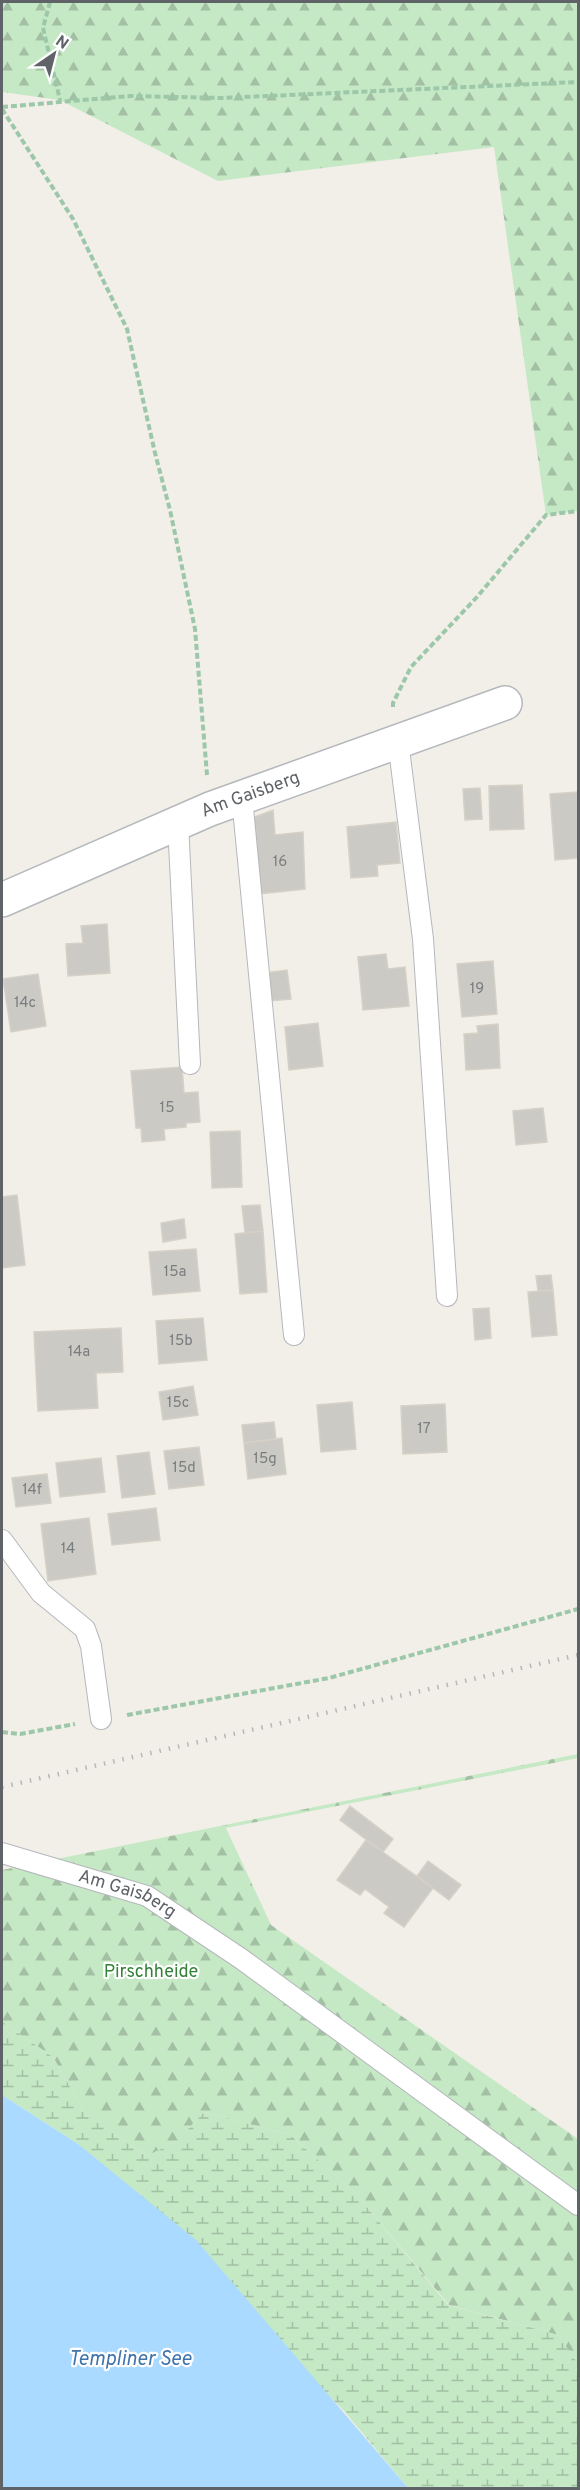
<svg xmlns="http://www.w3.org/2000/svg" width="580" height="2490" font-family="Overpass,sans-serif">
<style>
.forest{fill:url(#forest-firs)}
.wetland{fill:url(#wetland-marsh)}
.water{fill:#aadaff}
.building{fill:#cccac5;stroke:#d6d1c6;stroke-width:1.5}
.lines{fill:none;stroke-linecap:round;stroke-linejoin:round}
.lane-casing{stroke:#b5b8bc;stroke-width:22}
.street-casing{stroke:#b5b8bc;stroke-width:36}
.path{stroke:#9cc7a9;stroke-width:4;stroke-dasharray:6 3;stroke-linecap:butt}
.lane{stroke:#fff;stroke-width:20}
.street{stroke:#fff;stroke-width:33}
.rail{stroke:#b6b7b8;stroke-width:4.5;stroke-dasharray:1.5 8;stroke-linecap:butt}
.labels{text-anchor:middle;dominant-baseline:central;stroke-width:4.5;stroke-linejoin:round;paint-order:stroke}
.number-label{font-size:15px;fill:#7a7d7f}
.street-label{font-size:18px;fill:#5f6368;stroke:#fff}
.park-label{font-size:18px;fill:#348238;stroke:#fff}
.water-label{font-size:20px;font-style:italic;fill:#4174aa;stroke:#fff}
</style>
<defs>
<pattern id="forest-firs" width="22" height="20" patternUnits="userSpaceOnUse" patternTransform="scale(1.5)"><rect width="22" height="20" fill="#c5e8c5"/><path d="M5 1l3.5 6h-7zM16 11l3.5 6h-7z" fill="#a3c0a4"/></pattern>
<pattern id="wetland-marsh" width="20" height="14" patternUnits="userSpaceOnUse" patternTransform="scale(1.5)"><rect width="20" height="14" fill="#c5e8c5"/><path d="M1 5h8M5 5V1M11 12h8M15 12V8" fill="none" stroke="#a3c0a4"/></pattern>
</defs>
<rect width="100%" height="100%" fill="#f1efe8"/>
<path class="forest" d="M2,2h576v509l-32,4 -52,-368 -276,34 -158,-81 -58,-8z
M578,1754v4l-352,70 45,97 307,214v225l-20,-29 -109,-30 -92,-110 -67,-60 -86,-23 -27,29 -30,15 -61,-41 -33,-58 -51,-35v-152z"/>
<path class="wetland" d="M2,2022l51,35 33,58 61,41 30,-15 27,-29 86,23 67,60 91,110 110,30 20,29v124h-170l-63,-76 -267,-268 -76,-49z"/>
<path class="water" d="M2,2095l76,49 118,96 212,248h-406z"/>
<path class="building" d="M522,785l2,44 -34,1 -1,-44z
M480,788l2,31 -17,1 -2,-31z
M578,792v66l-23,2 -5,-66z
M273,810l2,25 28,-3 2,57 -46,5 -7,-76z
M396,822l4,41 -23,2 1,11 -27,2 -4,-51z
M107,924l3,49 -42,3 -2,-32 17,-1 -2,-17z
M386,954l2,15 17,-2 4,39 -46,4 -5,-53z
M493,961l4,53 -35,3 -5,-53z
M287,970l4,29 -22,2 -4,-28z
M38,974l8,52 -35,6 -8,-53z
M318,1023l5,43 -34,4 -4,-43z
M498,1024l2,44 -34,2 -2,-36 14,-1 -1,-7z
M182,1067l2,26 14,-1 2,30 -14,1v4l-22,2 1,11 -23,2 -1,-14h-5l-5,-57z
M543,1108l4,34 -31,3 -3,-34z
M240,1131l2,56 -30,1 -2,-56z
M17,1195l8,70 -23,3v-71z
M260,1205l3,26 -18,2 -3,-27z
M184,1219l2,19 -23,4 -2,-19z
M263,1231l4,61 -27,2 -5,-60z
M196,1249l4,42 -47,4 -4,-43z
M551,1275l2,15 -15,1 -2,-15z
M553,1290l4,45 -25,2 -4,-45z
M489,1308l2,30 -16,2 -2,-31z
M203,1318l4,42 -48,4 -3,-43z
M121,1328l2,44 -27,1 2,35 -60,3 -4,-79z
M193,1386l5,29 -35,5 -4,-28z
M352,1402l4,47 -35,3 -4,-47z
M445,1404l2,48 -44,2 -2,-48z
M274,1422l2,17 -32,4 -2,-18z
M282,1438l4,36 -38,5 -4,-36z
M199,1447l5,38 -35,4 -5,-38z
M149,1452l6,42 -33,4 -5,-42z
M101,1458l4,34 -45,5 -4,-34z
M47,1474l4,29 -35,4 -4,-29z
M156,1508l4,32 -48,5 -4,-31z
M89,1518l7,56 -48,7 -7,-57z
M350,1806l43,33 -10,13 -43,-32z
M366,1840l67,48 -29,39 -20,-14 5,-6 -24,-18 -5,6 -23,-15z
M428,1861l33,24 -12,15 -32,-24z"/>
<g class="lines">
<g class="lane-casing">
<g id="lane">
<path d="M398,741l25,198 24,357"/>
<path d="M242,798l52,537"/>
<path d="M178,823l12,241"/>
<path d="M2,1540l39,53 44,36 6,17 10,73"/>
<path id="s1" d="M2,1853l145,43 93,62 338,247"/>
</g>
</g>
<g class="street-casing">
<g id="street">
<path id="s2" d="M2,900l208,-91 295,-106"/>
</g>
</g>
<path class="path" d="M50,2l-7,26 17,72
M2,107l128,-11 93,2 355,-16
M2,109l71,110 54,110 28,124 15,57 25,119 12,146
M393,707v-4l18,-36 66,-70 69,-82 32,-4
M127,1715l202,-37 249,-69
M2,1732l18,2 55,-10"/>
<use href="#lane" class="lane"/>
<use href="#street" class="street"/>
<path class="rail" d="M2,1787l576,-132"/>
</g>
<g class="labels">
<g class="number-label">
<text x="280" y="862">16</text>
<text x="477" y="989">19</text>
<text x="25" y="1003">14c</text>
<text x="167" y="1108">15</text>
<text x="175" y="1272">15a</text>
<text x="181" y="1341">15b</text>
<text x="79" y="1352">14a</text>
<text x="178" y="1403">15c</text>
<text x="424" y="1429">17</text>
<text x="265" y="1459">15g</text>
<text x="184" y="1468">15d</text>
<text x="32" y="1490">14f</text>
<text x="68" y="1549">14</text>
</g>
<g class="street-label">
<text stroke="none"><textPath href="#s2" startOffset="270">Am Gaisberg</textPath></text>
<text stroke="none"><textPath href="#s1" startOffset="132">Am Gaisberg</textPath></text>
</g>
<g class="park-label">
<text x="151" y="1972">Pirschheide</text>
</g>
<g class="water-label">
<text x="130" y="2360">Templiner See</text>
</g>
</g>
<rect width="580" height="2490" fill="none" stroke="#5f6368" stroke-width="6"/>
<g transform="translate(54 54) rotate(35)" stroke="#ffffff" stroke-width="4.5" paint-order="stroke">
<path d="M0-4.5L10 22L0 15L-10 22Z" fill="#5f6368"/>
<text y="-9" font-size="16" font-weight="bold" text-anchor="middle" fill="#5f6368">N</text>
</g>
</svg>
